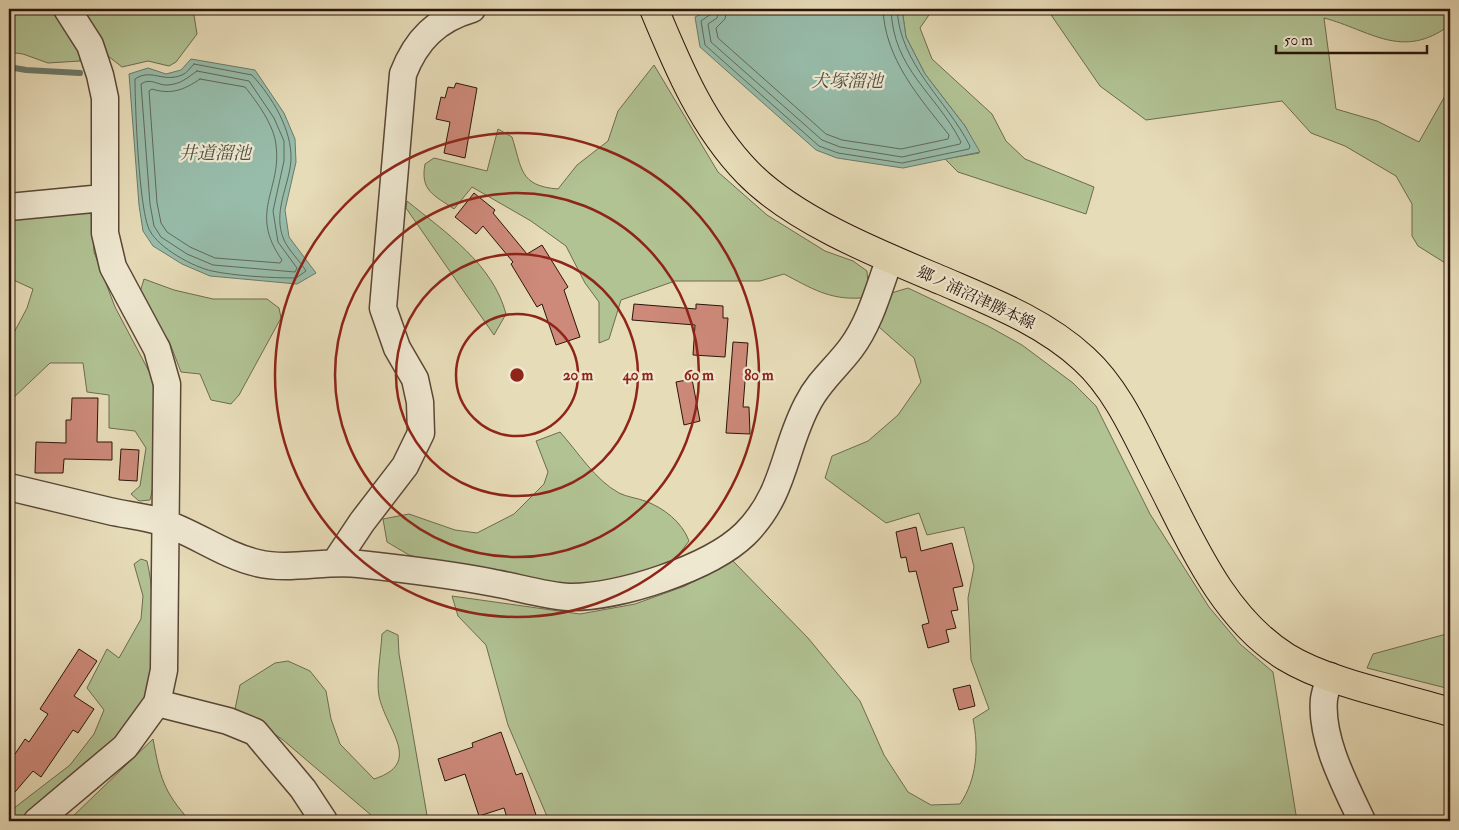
<svg xmlns="http://www.w3.org/2000/svg" width="1459" height="830" font-family="'IM FELL Double Pica','Noto Serif JP',serif">
<style>
.green{fill:#b1c293;stroke:#6e6b4f}
.water{fill:#97bcaa;stroke:#6c796a}
.lines{fill:none;stroke-linecap:round;stroke-linejoin:round}
.shore{stroke:#61685a;stroke-width:1}
.stream{stroke:#6c796a;stroke-width:6}
.building{fill:#cd8979;stroke:#2b140b}
.minor-casing{stroke:#5a4636;stroke-width:29}
.major-casing{stroke:#2b140b;stroke-width:30}
.minor{stroke:#efe8d1;stroke-width:26}
.major{stroke:#e7dcb8;stroke-width:28}
.ring{fill:none;stroke:#8f2418;stroke-width:2.5}
.labels{text-anchor:middle;dominant-baseline:central;stroke-width:4.5;stroke-linejoin:round;paint-order:stroke}
.street-label{font-size:16px;fill:#2b140b;stroke:#efe8d1}
.water-label{font-size:18px;font-style:italic;fill:#514f43;stroke:#efe8d1}
.centre{fill:#8f2418;stroke:#efe8d1;stroke-width:2.5}
.ring-label{font-size:15px;text-anchor:middle;font-weight:bold;fill:#8f2418;stroke:#efe8d1;stroke-width:4.5;stroke-linejoin:round;paint-order:stroke}
</style>
<rect width="100%" height="100%" fill="#e7dcb8"/>
<filter id="stains"><feTurbulence type="fractalNoise" baseFrequency=".004" numOctaves="4"/><feColorMatrix values="0 0 0 0 .2 0 0 0 0 .09 0 0 0 0 .02 0 0 0 .5 -.17"/></filter>
<radialGradient id="worn" r=".72"><stop offset=".6" stop-color="#630" stop-opacity="0"/><stop offset="1" stop-color="#630" stop-opacity=".3"/></radialGradient>
<path class="green" d="M9,9h46l25,40v12l-32,2 -25,-9 -14,-2z
M82,9h111l4,25 -21,28 -7,4 -21,-5 -26,6 -14,-11z
M902,9h31l-13,19 12,31 60,55 14,27 19,18 69,28 -8,27 -128,-42 -13,-13 34,-6 -14,-27 -40,-52 -19,-37z
M1047,9h403v16c-48,36 -80,5 -126,-7l12,91 41,12 42,21 31,-55v179l-32,-20 -6,-10v-32l-16,-28 -51,-30 -34,-13 -29,-32 -136,19 -46,-34z
M654,65l64,107 49,43 58,36 28,10 14,10 1,13 -7,14c-32,2 -50,-10 -77,-24l-24,7h-85l-54,19 -12,39 -10,4v-41l-14,-19 -19,-37 -35,-25 -59,-34 -18,22c-20,-14 -34,-18 -29,-45l9,-6 53,13 11,-42 14,8c10,31 7,49 46,52l19,-24 31,-24 10,-30z
M407,201c38,31 86,63 99,113l-12,21 -88,-127z
M91,211l3,41 21,55 37,70 5,34 1,54 -8,35 -11,1 -8,-7 9,-8 6,-38 -11,-17 -26,-3v-33l-22,-3 -4,-29h-33l-39,37 -2,-1v-57l18,-34 6,-19 -24,-11v-58z
M144,279l30,11 39,9h54l12,9 2,10 -42,77 -8,9 -20,-4 -11,-26 -19,-2 -12,-31 -31,-42z
M908,288l80,38 34,19 51,38 23,23 54,108 59,93 31,37 33,28 24,149h-748l-41,-96 -22,-80 -28,-29 -6,-20 128,18 55,-10 50,-18 47,-26 76,78 52,63 24,54 24,37 23,13 29,-1c17,-25 19,-56 13,-85l16,-10 -18,-49 -3,-62 6,-31 -10,-40 -37,8 -8,-22 -33,10 -61,-45 7,-22 36,-15 30,-26 23,-33 -7,-24 -35,-31 9,-33z
M560,432c18,20 35,48 59,61 8,4 18,5 26,8 19,7 37,21 44,40l-16,21 -64,20 -77,8 -123,-35 -22,-13 -4,-23 26,-5 46,16 22,3 37,-19 30,-30 4,-12 -12,-31z
M141,559l6,2c6,25 6,50 6,76 0,21 3,48 -7,68 -19,41 -83,86 -119,116h-18v-9l61,-47 24,-31 10,-24 -17,-22 20,-39 12,9 22,-39 2,-23 -9,-32z
M387,630l11,5 1,19 29,167h-50l-95,-81 -24,-17 -25,-9 6,-29 35,-22 13,-2 22,10 16,20 5,28 9,25 34,35c50,-16 12,-49 5,-83 -3,-16 2,-44 3,-62z
M1450,633v56l-83,-21 6,-14z
M153,739c7,38 10,52 37,82h-122z"/>
<path class="water" d="M712,9h190l4,28 19,37 40,52 15,26 -77,16 -66,-10 -21,-8 -116,-103 -5,-30z
M191,59l64,11 29,43 11,26 1,23 -11,48 4,27 27,36 -19,11 -87,-8 -28,-12 -29,-18 -10,-15 -4,-26 -10,-131 19,-6 18,6 15,-4z"/>
<g class="lines">
<path class="shore" d="M713,9l-2,5 -10,7 4,24 114,101 19,7 64,10 67,-14 1,-3c-24,-47 -70,-81 -73,-137
M719,9l-2,9 -9,6 3,18 111,98 18,7 62,10 58,-13 1,-2c-25,-49 -68,-72 -70,-133
M727,9l-2,10 -9,9 2,10 108,96 16,6 59,9 47,-10 1,-4c-30,-38 -64,-76 -66,-126
M194,64l58,11c20,22 40,54 39,85 -2,27 -19,52 -7,80 5,11 16,21 22,31l-10,7c-23,0 -61,-2 -84,-7 -19,-4 -53,-23 -62,-40 -11,-18 -15,-126 -15,-152 16,-11 28,4 47,-4 5,-2 8,-7 12,-11z
M197,71l52,10 25,37 10,23v20l-11,50 5,31 19,26 -2,4 -82,-7 -26,-11 -26,-17 -7,-11 -4,-22 -9,-120c10,-7 17,2 27,1 13,-1 19,-7 29,-14z
M200,79l45,8c12,15 29,38 31,58 6,45 -28,67 6,115l-2,3 -65,-5 -25,-11 -23,-15 -6,-9 -4,-20 -8,-112 3,-2c19,6 32,1 48,-10z"/>
<path class="stream" d="M9,67l17,3 54,3"/>
</g>
<path class="building" d="M456,83l21,5 -12,70 -21,-5 6,-31 -14,-3 5,-22 4,1 3,-11 6,1z
M474,193l21,17 -2,3 34,41 15,-9 26,42 -4,3 16,47 -24,8 -14,-41 -5,3 -26,-43 2,-2 -30,-36 -7,8 -21,-17z
M634,304l62,5v-5l27,2v12h5l-3,39 -32,-2 2,-30 -63,-5z
M733,342l15,1 -5,64h6l1,27 -24,-1z
M692,379l8,42 -16,4 -8,-43z
M72,398h26l-1,44h15v18l-48,-1 -1,14h-28l1,-31 30,1v-23h5z
M121,449l18,1 -2,31 -18,-1z
M916,527l5,24 31,-8 11,43 -10,2 5,22 -7,1 5,17 -10,2 3,12 -21,6 -6,-23 7,-2 -13,-52 -7,1 -3,-15 -5,1 -5,-26z
M79,649l18,12 -23,35 20,13 -16,24 -5,-3 -32,47 -8,-6 -24,28v-36l16,-24 4,3 19,-28 -8,-5z
M970,685l5,21 -16,4 -6,-21z
M501,732l15,43 6,-2 16,48h-30l-4,-13 -25,8 -14,-42 -20,7 -7,-22 35,-12 -1,-4z"/>
<g class="lines">
<g class="minor-casing">
<path id="minor" d="M9,207l94,-9
M9,487c33,8 67,16 100,24 18,4 36,6 53,11 33,11 61,33 95,41 34,8 68,-3 102,1 46,5 90,10 135,19 23,4 52,13 75,14 49,1 141,-29 176,-63 41,-41 38,-85 63,-131 11,-22 29,-36 43,-55 19,-25 28,-60 39,-90
M336,561l26,-39 43,-56 16,-33 -1,-31 -5,-23 -18,-31 -14,-40 20,-234c13,-34 34,-55 69,-65
M1330,676c-2,8 -5,16 -6,23 -4,40 22,88 38,122
M157,703l71,18 27,11 48,57 21,32
M37,821l88,-74 32,-44 7,-33 3,-286 -10,-35 -44,-82 -8,-34v-135l-5,-23 -10,-30 -23,-36"/>
</g>
<g class="major-casing">
<path id="major" d="M654,9c24,58 49,118 94,164 47,48 133,82 195,108 49,21 101,41 141,78 34,31 53,77 74,118 33,64 64,140 128,180 42,26 116,40 164,55"/>
</g>
<use href="#minor" class="minor"/>
<use href="#major" class="major"/>
</g>
<g class="ring">
<circle cx="517" cy="375" r="61"/>
<circle cx="517" cy="375" r="121"/>
<circle cx="517" cy="375" r="182"/>
<circle cx="517" cy="375" r="242"/>
</g>
<g class="labels">
<g class="street-label">
<text transform="translate(976 298) rotate(25)">郷ノ浦沼津勝本線</text>
</g>
<g class="water-label">
<text x="847" y="81">犬塚溜池</text>
<text x="215" y="153">井道溜池</text>
</g>
</g>
<circle cx="517" cy="375" r="8" class="centre"/>
<g class="ring-label">
<text x="578" y="380">20 m</text>
<text x="638" y="380">40 m</text>
<text x="699" y="380">60 m</text>
<text x="759" y="380">80 m</text>
</g>
<rect width="1459" height="830" fill="none" stroke="#e7dcb8" stroke-width="30"/>
<rect x="10" y="10" width="1439" height="810" fill="none" stroke="#2b140b" stroke-width="2.5"/>
<rect x="15" y="15" width="1429" height="800" fill="none" stroke="#2b140b"/>
<path d="M1276 45v8h151v-8" fill="none" stroke="#2b140b" stroke-width="2.5"/>
<text x="1284" y="45" font-size="15" fill="#2b140b" stroke="#efe8d1" stroke-width="4" paint-order="stroke">50 m</text>
<rect width="100%" height="100%" filter="url(#stains)"/>
<rect width="100%" height="100%" fill="url(#worn)"/>
</svg>
